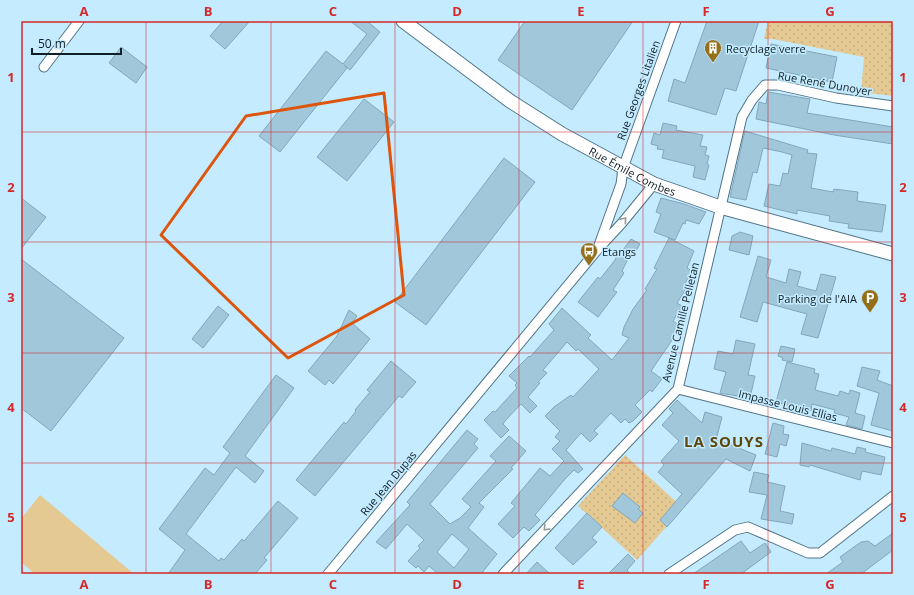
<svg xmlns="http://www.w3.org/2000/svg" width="914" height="595" font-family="'Open Sans',sans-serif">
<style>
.grass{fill:#e5c992}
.park{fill:url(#park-dots)}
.building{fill:#a1c7da;stroke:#82a7ba;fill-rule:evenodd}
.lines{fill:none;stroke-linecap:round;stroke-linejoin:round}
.street-casing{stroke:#517486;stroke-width:11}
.secondary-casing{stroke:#517486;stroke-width:15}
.street{stroke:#fff;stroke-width:9}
.secondary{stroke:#fff;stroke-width:13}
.oneway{stroke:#939a9d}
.marked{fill:none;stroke:#dd560d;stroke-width:3;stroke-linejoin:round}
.grid{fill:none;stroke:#d62828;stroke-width:1;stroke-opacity:0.55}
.labels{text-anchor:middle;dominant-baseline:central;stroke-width:3;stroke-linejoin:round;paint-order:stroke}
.poi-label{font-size:11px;fill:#101f26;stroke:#c4ebff;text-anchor:start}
.street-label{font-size:11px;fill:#101f26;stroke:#c4ebff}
.district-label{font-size:15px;font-weight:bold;letter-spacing:1px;fill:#604609;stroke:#c4ebff}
.neatline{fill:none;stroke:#d62828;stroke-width:1.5}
.grid-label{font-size:13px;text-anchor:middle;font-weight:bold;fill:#d62828}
</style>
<defs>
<pattern id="park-dots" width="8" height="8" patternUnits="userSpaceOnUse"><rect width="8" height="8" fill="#e5c992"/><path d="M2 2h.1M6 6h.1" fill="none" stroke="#c3ac7e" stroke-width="1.8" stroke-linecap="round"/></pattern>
</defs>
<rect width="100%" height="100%" fill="#c4ebff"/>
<path class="grass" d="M40,495l94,79h-99l-14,-12v-43z"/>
<path class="park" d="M768,21h125v75l-32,-4 3,-35 -91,-18h-9z
M625,455l58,53 -46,52 -59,-54z"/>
<path class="building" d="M223,21h27l-25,28 -15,-13z
M350,21h17l13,11 -30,38 -6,-5 3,3 -67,84 -21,-16 67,-85 17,13 24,-30z
M525,21h108l-61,89 -74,-50z
M707,21h52l-23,70 -11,-3 -9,27 -48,-14 6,-22 11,4z
M771,44l66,13 -5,25 -66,-14z
M121,47l26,20 -11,16 -27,-20z
M768,92l42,7 -3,14 86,14v17l-59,-9 -78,-16 3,-17 7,2z
M364,99l30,23 -47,59 -30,-24z
M663,123l14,3 -1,4 27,5 -3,11 7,1 -2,8 4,1 -2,8 2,1 -4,15 -12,-3 2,-11 -33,-8 2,-8 -7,-1 1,-3 -7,-2 3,-11 6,2z
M745,131l63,19 -1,3 10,1 -6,34 22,4 1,-3 24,3 -1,9 29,4 -4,27 -34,-4 1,-4 -20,-3 1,-5 -33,-6v4l-33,-8 5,-22 11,2 3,-13 5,1 4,-19 -10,-3 -19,-4 -6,25 -4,-1 -7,28 -16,-3z
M504,158l31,24 -109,143 -31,-23z
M21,198l25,19 -25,32z
M661,198l23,6 22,8 -7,12 -13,-4 -1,4 -2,-1 -8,17 -21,-8 7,-18 -5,-2z
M740,232l13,4 -4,19 -20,-5 3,-14z
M669,238l25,13 -7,17 5,3 -8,14 3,2 -10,16 5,3 -9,15 8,6 -30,44 11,8 -10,13 -2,-2 -15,15 7,7 -9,9 -4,2 -4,-4 -4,4 -10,-10 -17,18 4,3 -8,8 -9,-9 -15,17 17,19 -5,4 -4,-3 -9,9 -30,36 5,5 -11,11 -5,-4 -11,11 -15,-14 17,-18 -4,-3 29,-35 10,8 14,-15 -12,-12 8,-8 -5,-4 5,-6 -15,-15 9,-9 17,-12 2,2 26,-28 -21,-20 -2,2 -9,-9 -24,28 4,3 -9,9 2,1 -12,14 9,9 -7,7 -9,-9 -16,17 -2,3 6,6 -8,8 -17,-18 9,-9 2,1 22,-24 -2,-3 2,-2 -8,-7 20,-20 1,1 24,-27 -5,-6 13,-16 29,27 -3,3 24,22 17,-22 -7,-3 2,-8 9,-18 14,-19 -2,-1 12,-20 -3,-1z
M631,239l9,5 -7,12 -10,-6z
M620,249l10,6 -8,16 2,2 -11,17 4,2 -19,25 -20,-15 20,-25 2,2 15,-19z
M758,256l13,4 -5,17 20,6 3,-14 12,3 -4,14 19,5 5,-17 15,3 -18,61 -17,-4 6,-20 -44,-12 -6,20 -17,-5z
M21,259l103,79 -73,93 -30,-23z
M218,306l11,9 -26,33 -11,-9z
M349,310l8,6 -5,7 18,16 -37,45 -4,-4 -4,5 -17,-14 29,-35z
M736,340l19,4 -7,31 7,1 -5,22 -30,-5 6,-21 -12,-3 4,-18 15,3z
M781,346l14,3 -3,13 -10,-2 1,-2 -5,-2z
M391,361l25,21 -14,16 -3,-2 -84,100 -19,-16 48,-58 2,2 10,-13 -1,-1 15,-18 -3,-2z
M787,362l28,7 -1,4 5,1 -4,16 23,6 2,-5 9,3 1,-4 10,3 -5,20 10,3 -3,13 -16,-4 3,-8 -15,-4 1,-3 -23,-6 -1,7 -35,-9z
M862,367l18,4 -3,9 16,6v45l-22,-6 8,-32 -22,-7z
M276,375l18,13 -49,68 19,15 -9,12 -19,-16 -50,67 33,27 2,-3 3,2 18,-21 2,2 34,-40 20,17 -34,40 3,2 -12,14h-87l17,-24 -26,-21 46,-61 9,7 16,-22 -7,-6z
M677,400l25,23 3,-11 17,5 -6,23 13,4 27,11 -6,16 -24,-12 -59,68 -7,-7 22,-26 -24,-22 6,-7 -3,-4 18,-20 -17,-16 11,-12 -4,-4z
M773,423l11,3 -1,8 6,1 -3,11 -6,-2 -3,13 -12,-3z
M467,430l11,9 -4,5 4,4 -48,56 20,20 10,-6 11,-11 -9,-8 34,-38 -6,-5 19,-20 17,15 -15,17 2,1 -34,34 5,4 -16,21 29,26 -16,20h-43l-9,-8 -5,6 -6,-6 -2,2 -8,-7 12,-13 -2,-2 6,-6 -17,-16 -21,25 -10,-7 34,-37 -3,-3zM452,534l17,15 -15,19 -17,-16z
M802,443l29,8 1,-3 23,6 2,-7 9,2 -1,3 20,5 -4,18 -19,-4 -2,9 -50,-15 -1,2 -9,-2z
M754,472l15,3 -2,7 18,4 -5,25 14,3 -2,10 -31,-5 6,-24 -18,-3z
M623,493l17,14 -2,2 5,4 -8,10 -23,-17z
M587,513l15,14 -10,11 5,4 -24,23 -18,-17z
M893,533v17l-32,24h-35l17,-12 -3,-5 21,-15 7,-1 7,5z
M741,541l9,12 15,-10 6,9 -30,22h-48z
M628,554l7,7 -8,9 3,4h-22z
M537,562l13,12h-24z"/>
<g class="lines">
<g class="street-casing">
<path id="street" d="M44,67l35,-46
M599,245l22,-61 2,-16 53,-147
M678,389l215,54
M328,574l270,-325 24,-26 32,-39
M503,574l175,-185 64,-272 10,-17 13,-15h13l58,13 57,8
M669,574l66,-44 13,-3 60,26h12l73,-57"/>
</g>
<g class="secondary-casing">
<g id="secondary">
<path id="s1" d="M403,21l107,80 52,33 92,50 66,23 173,47"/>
</g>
</g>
<use href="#street" class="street"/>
<use href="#secondary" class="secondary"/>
</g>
<defs><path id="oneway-chevron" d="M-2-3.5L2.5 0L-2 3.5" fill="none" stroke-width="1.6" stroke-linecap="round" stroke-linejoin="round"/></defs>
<g class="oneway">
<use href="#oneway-chevron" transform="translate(624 220) rotate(-50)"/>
<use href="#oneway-chevron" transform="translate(546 528) rotate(133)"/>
</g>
<path class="marked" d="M384,93l20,202 -116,63 -127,-123 85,-119z"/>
<path class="grid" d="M146,21v553M271,21v553M395,21v553M519,21v553M643,21v553M768,21v553M21,132h872M21,242h872M21,353h872M21,463h872"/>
<defs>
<g id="building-pin" transform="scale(0.9)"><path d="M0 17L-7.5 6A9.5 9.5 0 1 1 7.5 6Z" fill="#946f18" stroke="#c4ebff"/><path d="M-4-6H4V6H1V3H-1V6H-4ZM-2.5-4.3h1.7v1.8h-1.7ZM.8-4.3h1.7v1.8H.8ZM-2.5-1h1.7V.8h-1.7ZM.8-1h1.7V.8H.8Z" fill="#fff"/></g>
<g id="bus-pin" transform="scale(0.9)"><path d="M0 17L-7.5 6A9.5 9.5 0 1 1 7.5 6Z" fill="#946f18" stroke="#c4ebff"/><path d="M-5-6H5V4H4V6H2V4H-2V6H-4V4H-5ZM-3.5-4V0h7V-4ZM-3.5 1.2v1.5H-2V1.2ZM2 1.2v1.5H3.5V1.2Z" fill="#fff"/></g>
<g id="parking-pin" transform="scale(0.9)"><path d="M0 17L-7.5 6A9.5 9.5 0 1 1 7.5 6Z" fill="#946f18" stroke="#c4ebff"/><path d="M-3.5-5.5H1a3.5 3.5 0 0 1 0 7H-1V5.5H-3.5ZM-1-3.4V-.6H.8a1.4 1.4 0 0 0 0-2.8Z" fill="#fff"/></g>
</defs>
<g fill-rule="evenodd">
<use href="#building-pin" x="713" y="48"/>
<use href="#bus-pin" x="589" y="251"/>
<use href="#parking-pin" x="870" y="298"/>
</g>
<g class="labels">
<g class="poi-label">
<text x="726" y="48">Recyclage verre</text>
<text x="602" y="251">Etangs</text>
<text x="857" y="298" text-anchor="end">Parking de l'AIA</text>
</g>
<g class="street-label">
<text transform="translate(825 83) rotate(10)">Rue René Dunoyer</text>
<text transform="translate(638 90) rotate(-70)">Rue Georges Litalien</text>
<text stroke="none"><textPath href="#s1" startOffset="275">Rue Émile Combes</textPath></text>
<text transform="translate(680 322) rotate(-76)">Avenue Camille Pelletan</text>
<text transform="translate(788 405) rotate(14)">Impasse Louis Ellias</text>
<text transform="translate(388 483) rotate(-50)">Rue Jean Dupas</text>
</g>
<g class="district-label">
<text x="724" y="441">LA SOUYS</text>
</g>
</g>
<rect width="914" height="595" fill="none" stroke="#c4ebff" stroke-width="44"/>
<path d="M32 48v6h89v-6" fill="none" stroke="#101f26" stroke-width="2"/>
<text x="38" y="48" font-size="12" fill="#101f26" stroke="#c4ebff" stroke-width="3" paint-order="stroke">50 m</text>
<rect x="22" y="22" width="870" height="551" class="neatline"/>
<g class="grid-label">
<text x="84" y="16">A</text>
<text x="208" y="16">B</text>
<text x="333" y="16">C</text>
<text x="457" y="16">D</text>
<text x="581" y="16">E</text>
<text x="706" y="16">F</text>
<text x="830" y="16">G</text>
<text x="11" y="82">1</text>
<text x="903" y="82">1</text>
<text x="11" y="192">2</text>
<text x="903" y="192">2</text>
<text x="11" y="302">3</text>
<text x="903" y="302">3</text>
<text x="11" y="412">4</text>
<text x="903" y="412">4</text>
<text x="11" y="522">5</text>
<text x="903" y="522">5</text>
<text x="84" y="589">A</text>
<text x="208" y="589">B</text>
<text x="333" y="589">C</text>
<text x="457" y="589">D</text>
<text x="581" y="589">E</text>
<text x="706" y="589">F</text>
<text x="830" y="589">G</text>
</g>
</svg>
